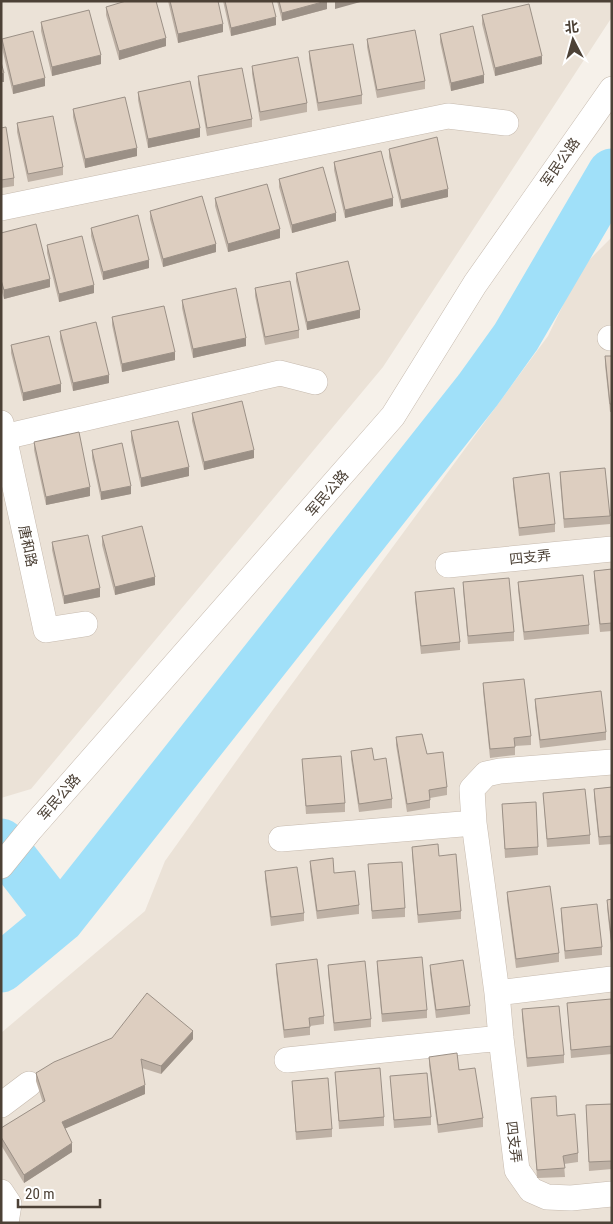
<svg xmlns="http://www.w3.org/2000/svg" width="613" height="1224" font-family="'Roboto Condensed','Noto Sans SC',sans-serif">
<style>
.residential{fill:#ebe2d7}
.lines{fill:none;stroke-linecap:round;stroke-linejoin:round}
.river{stroke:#a0e0f9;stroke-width:49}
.street-casing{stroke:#c6baae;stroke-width:26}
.street{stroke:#fff;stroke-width:25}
.wall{fill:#beb1a5}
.shaded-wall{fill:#9b9086}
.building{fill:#ddcec0;stroke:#9b9086}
.labels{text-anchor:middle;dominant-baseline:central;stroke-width:4;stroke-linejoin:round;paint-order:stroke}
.street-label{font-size:14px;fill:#4c4136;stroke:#fff}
</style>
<rect width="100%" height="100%" fill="#f6f1ea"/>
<path class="residential" d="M1,1h611v16l-229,350 -352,422 -30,9z
M612,237v986h-611v-190l144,-122 20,-50 107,-150 276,-375 33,-68z"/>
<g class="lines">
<path class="river" d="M1,843l59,76
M1,968l59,-49 418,-529 38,-53 96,-164"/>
<g class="street-casing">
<path id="street" d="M1,208l447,-92 58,7
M610,338h2
M1,423l45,207 39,-6
M4,437l276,-64 35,9
M448,565l164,-16
M612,762l-112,9 -14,3 -14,15 2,34 23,170 4,45 16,132 14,20 16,7 24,1 41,-4
M281,839l193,-16
M1,866l29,-36 363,-414 82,-132 137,-195
M497,993l115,-14
M287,1060l214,-22
M1,1105l28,-21
M1,1192l8,12 -3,19"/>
</g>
<use href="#street" class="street"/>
</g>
<path class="wall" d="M168,1h50l5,31 -45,11z
M223,1h49l4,24 -45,11z
M277,1h50v8l-45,12z
M106,7l60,39 -47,14 -13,-45z
M482,15l60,49 -47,12 -13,-52z
M41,22l60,42 -49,12 -11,-45z
M440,34l44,49 -33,8 -11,-49z
M2,39l43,47 -32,8 -11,-46z
M367,39l58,42v8l-48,9 -10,-51z
M309,51l53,44v9l-44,7 -9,-52z
M252,66l55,37v9l-47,9 -8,-47z
M198,76l54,43v8l-45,9 -9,-52z
M138,92l62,45 -52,11 -10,-48z
M73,109l64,47 -52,12 -12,-51z
M17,123l46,44v8l-35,7 -11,-50z
M1,128l13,50v8l-13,2z
M389,149l59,48 -47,11 -12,-51z
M334,162l59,44 -48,12 -11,-48z
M279,179l57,42 -44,12 -13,-46z
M215,198l65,40 -52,14 -13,-46z
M150,211l66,41 -53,15 -13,-48z
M91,228l58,40 -46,12 -12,-44z
M1,233l49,54 -46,12 -3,-10z
M47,245l47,48 -35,9 -12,-49z
M296,273l64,45 -53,12 -11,-49z
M255,288l44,42v8l-34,7 -10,-49z
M182,300l64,46 -53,12 -11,-50z
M112,317l63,43 -53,12 -10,-47z
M60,331l49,52 -36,8 -13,-52z
M11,345l50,47 -38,9 -12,-48z
M605,356h7v56h-2l-5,-47z
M192,413l62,45 -50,12 -12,-49z
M131,431l58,45 -48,11 -10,-47z
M34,442l56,54 -44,9 -12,-55z
M92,450l39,44 -30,6 -9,-42z
M560,472l50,44v8l-46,4 -4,-47z
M513,478l42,46v8l-36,4 -6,-50z
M102,536l53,49 -40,10 -13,-50z
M52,542l48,55 -36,7 -12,-54z
M612,569v62l-12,1 -6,-53v-8z
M463,582l51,50v9l-46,3 -5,-54z
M518,582l71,43v9l-65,6 -6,-50z
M415,592l45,50v8l-39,4 -6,-54z
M483,683l48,53v9l-16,1v9l-25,3 -7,-67z
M535,699l71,33v8l-66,8 -5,-41z
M396,737l31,17 20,33v8l-17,3v10l-23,4 -11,-67z
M351,751l23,9 18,39v9l-33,4 -8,-53z
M302,759l43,44v9l-39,2z
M612,787v57l-13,1 -5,-48v-8z
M543,793l47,42v9l-43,3z
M502,804l36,43v8l-33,3z
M412,847l27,9 22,55v8l-43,4 -6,-68z
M310,861l24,12 25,32v9l-42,5 -7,-50z
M368,864l37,44v9l-33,2z
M265,871l39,42v8l-33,5 -6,-47z
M507,892l52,61v9l-43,6 -9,-68z
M612,899v54l-5,-45v-8z
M561,908l41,39v8l-37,4 -4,-43z
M377,961l50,49v8l-45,4 -5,-53z
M276,964l48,52v8l-14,2v9l-26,3 -8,-66z
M328,965l43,54v8l-37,4 -6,-58z
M430,965l40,41v8l-34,4 -6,-45z
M612,1002v52l-41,4 -4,-55z
M522,1009l42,46v8l-37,4 -5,-50z
M193,1039l-32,35 -19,-6 3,26 -80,34 7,24 -48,31 -23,-38v-17l42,-25 -7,-22v-8z
M429,1057l30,13 24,48v9l-45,6 -9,-68z
M335,1072l49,45v9l-45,3z
M390,1076l41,41v8l-37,3z
M292,1081l40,48v8l-36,3z
M531,1098l26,18 21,37v9l-14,2 1,13 -28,1z
M612,1104v65l-23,2 -3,-66z"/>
<path class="shaded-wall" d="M327,1v8l-45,12v-8z
M335,1h29l-29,8z
M276,17v8l-45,11v-8z
M223,24v8l-45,11v-9z
M166,38v8l-47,14v-9z
M101,55v9l-49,12v-9z
M542,56v8l-47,12v-8z
M4,73v9h-3v-8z
M484,75v8l-33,8v-8z
M45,78v8l-32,8v-8z
M200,128v9l-52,11v-9z
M137,148v8l-52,12v-9z
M448,189v8l-47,11v-8z
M393,198v8l-48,12v-8z
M336,213v8l-44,12v-8z
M280,229v9l-52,14v-8z
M216,244v8l-53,15v-8z
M149,260v8l-46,12v-8z
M50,279v8l-46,12v-9z
M94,285v8l-35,9v-8z
M360,310v8l-53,12v-8z
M246,338v8l-53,12v-9z
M175,352v8l-53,12v-8z
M109,375v8l-36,8v-8z
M61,384v8l-38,9v-8z
M254,450v8l-50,12v-8z
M189,467v9l-48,11v-9z
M131,486v8l-30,6v-8z
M90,487v9l-44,9v-8z
M155,577v8l-40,10v-8z
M100,588v9l-36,7v-8z
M193,1031v8l-32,35v-8z
M145,1085v9l-83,36v-8z
M72,1143v9l-48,31v-8z"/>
<path class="building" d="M126,1h30l10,37 -47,13 -13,-44z
M170,1h48l5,23 -45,10z
M225,1h47l4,16 -45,11z
M279,1h47l-44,12z
M529,4l13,52 -47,12 -13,-53z
M89,10l12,45 -49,12 -11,-45z
M473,26l11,49 -33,8 -11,-49z
M415,30l10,51 -48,9 -10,-51z
M33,31l12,47 -32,8 -11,-47z
M353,44l9,51 -44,8 -9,-52z
M298,57l9,46 -47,9 -8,-46z
M1,62l3,11 -3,1z
M242,68l10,51 -45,9 -9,-52z
M190,81l10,47 -52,11 -10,-47z
M125,97l12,51 -52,11 -12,-50z
M53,116l10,51 -35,7 -11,-51z
M6,127l8,51 -13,2v-52z
M437,137l11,52 -47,11 -12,-51z
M381,151l12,47 -48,12 -11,-48z
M323,167l13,46 -44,12 -13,-46z
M267,184l13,45 -52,15 -13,-46z
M202,196l14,48 -53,15 -13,-48z
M138,215l11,45 -46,12 -12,-44z
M36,224l14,55 -46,11 -3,-10v-47z
M82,236l12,49 -35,9 -12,-49z
M348,261l12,49 -53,12 -11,-49z
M290,281l9,49 -34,7 -10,-49z
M236,288l10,50 -53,11 -11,-49z
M164,306l11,46 -53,12 -10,-47z
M96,322l13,53 -36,8 -13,-52z
M49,336l12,48 -38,9 -12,-48z
M605,356h7v48h-2z
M242,401l12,49 -50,12 -12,-49z
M178,421l11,46 -48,11 -10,-47z
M79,432l11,55 -44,10 -12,-55z
M122,443l9,43 -30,6 -9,-42z
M605,468l5,48 -46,3 -4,-47z
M549,473l6,51 -36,4 -6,-50z
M142,526l13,51 -40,10 -13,-51z
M88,535l12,53 -36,8 -12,-54z
M612,569v54l-12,1 -6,-53z
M583,575l6,50 -65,7 -6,-50z
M509,578l5,54 -46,4 -5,-54z
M454,588l6,54 -39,4 -6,-54z
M524,679l7,57 -17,2 1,9 -25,2 -7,-66z
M601,691l5,41 -66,8 -5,-41z
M422,734l5,20 16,-2 4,35 -18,3 1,10 -23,4 -11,-67z
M372,748l2,12 12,-2 6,41 -33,5 -8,-53z
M341,756l4,47 -39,3 -4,-47z
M612,787v49l-13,1 -5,-48z
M585,789l5,46 -43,4 -4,-46z
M536,802l2,45 -33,2 -3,-45z
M438,844l1,12 17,-2 5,57 -43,4 -6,-68z
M333,858l1,15 21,-2 4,34 -42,6 -7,-50z
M402,862l3,46 -33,3 -4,-47z
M297,867l7,46 -33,4 -6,-46z
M550,886l9,67 -43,6 -9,-67z
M612,899v46l-5,-45z
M597,904l5,43 -37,4 -4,-43z
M422,957l5,53 -45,4 -5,-53z
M317,959l7,57 -15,2 1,9 -26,3 -8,-66z
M463,960l7,46 -34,4 -6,-45z
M365,961l6,58 -37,4 -6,-58z
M147,993l46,38 -32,35 -20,-7 4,26 -83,37 10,21 -48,32 -23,-38v-9l44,-27 -9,-28 18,-11 58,-24z
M611,999l1,47 -41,4 -4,-47z
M559,1006l5,49 -37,3 -5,-49z
M457,1053l2,17 16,-2 8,50 -45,7 -9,-68z
M380,1068l4,49 -45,4 -4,-49z
M427,1073l4,44 -37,3 -4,-44z
M328,1078l4,51 -36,3 -4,-51z
M556,1096l1,20 18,-2 3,39 -15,3 2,12 -28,2 -6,-72z
M612,1104v57l-23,1 -3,-57z"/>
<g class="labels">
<g class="street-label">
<text transform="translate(560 162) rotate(-55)">军民公路</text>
<text transform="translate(327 493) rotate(-49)">军民公路</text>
<text transform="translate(28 546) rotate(78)">唐和路</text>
<text transform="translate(530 557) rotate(-6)">四支弄</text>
<text transform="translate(59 797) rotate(-49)">军民公路</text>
<text transform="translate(514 1142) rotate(83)">四支弄</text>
</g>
</g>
<rect width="613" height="1224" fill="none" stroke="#4c4136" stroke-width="5"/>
<g transform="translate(573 40) rotate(354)" stroke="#ffffff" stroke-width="4" paint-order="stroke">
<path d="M0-4L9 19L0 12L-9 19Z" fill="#4c4136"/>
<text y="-8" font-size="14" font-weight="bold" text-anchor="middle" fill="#4c4136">北</text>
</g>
<path d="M18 1199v8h82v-8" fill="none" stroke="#4c4136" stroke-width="2.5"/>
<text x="25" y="1199" font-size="15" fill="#4c4136" stroke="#ffffff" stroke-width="4" paint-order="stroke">20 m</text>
</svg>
